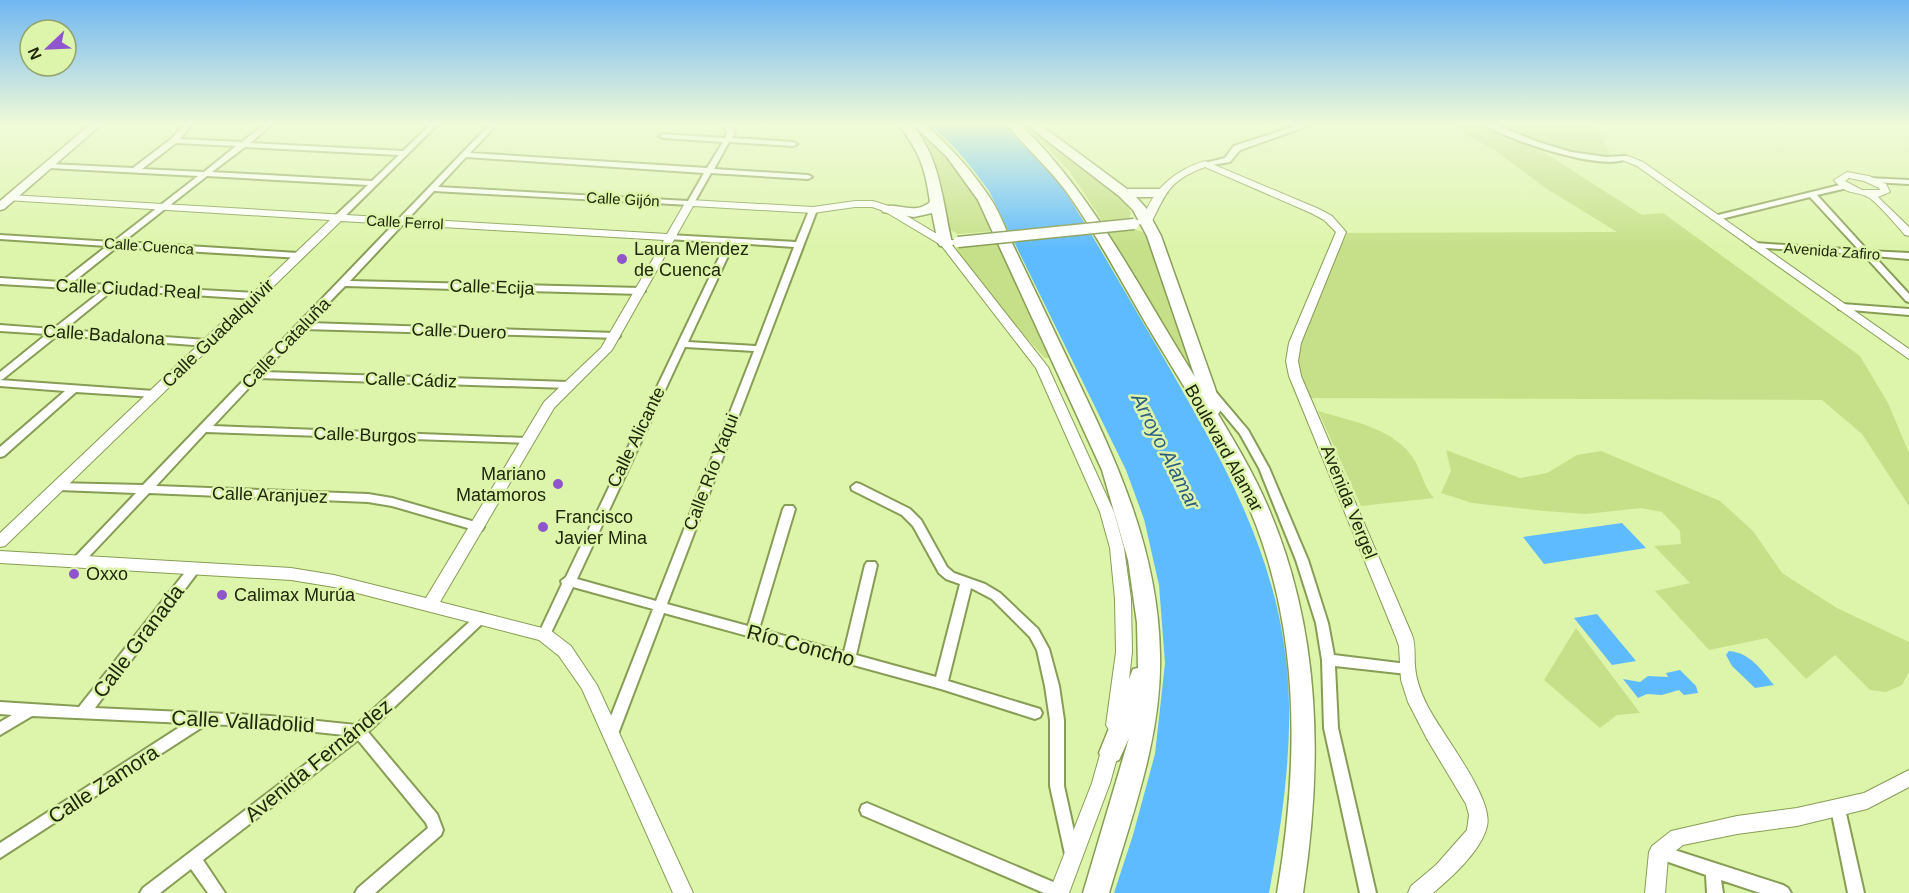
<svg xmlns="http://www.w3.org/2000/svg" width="1909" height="893" font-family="Arial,sans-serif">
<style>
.green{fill:#c5e088}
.water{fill:#5fbbff}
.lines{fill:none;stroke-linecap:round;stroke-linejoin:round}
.minor-casing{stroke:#879d55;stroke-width:4}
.tertiary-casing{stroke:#879d55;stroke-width:2}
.secondary-casing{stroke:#879d55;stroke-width:3}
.trunk-casing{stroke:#879d55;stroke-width:3}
.minor{fill:#fff;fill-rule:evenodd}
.tertiary{fill:#fff;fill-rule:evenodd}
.secondary{fill:#fff;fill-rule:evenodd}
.trunk{fill:#fff;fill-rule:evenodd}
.tertiary-bridge-casing{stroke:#879d55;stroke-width:13;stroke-linecap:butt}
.tertiary-bridge{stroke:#fff;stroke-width:10}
.poi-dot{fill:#8e55cd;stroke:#ddf5ab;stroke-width:2}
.labels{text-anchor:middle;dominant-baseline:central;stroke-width:5;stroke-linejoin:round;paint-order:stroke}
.far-street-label{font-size:15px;fill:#20280a;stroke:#ddf5ab}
.poi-label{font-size:18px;fill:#20280a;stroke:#ddf5ab;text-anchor:start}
.street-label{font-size:18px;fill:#20280a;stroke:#ddf5ab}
.water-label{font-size:20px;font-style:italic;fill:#2d5c7f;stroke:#ddf5ab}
.near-street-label{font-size:21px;fill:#20280a;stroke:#ddf5ab}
</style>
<rect width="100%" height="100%" fill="#ddf5ab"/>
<path class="green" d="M908,123h4l29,25 38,51 15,32 -36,3 -11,-6c-18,-35 -5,-78 -39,-105z
M1446,123h35l64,30 97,62 21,-2 197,143 28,47 21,50v53l-47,-72 -40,-34 -518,-2 -9,-26 8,-57 35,-82 279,-1 -73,-45 -48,-36z
M1488,123h107l14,29v7l-47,-5z
M1030,129c21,15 96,63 101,84l-3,7 -25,2 -33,-50z
M1134,229l11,4 5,7 46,144 -89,-152z
M997,241l53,117h-5l-39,-42 -50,-67 1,-2z
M1318,411c33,10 78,17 97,50 7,13 9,26 19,37l-73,8z
M1446,450l74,28 27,-5 30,-18 24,-4 119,50 33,30 29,42 55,35 72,34v30l-7,13 -16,7 -16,-2 -35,-35 -29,24 -39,-41 -58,12 -54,-59 35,-8 -36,-37 27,-2 -1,-13 -18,-19 -21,-4 -55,6 -42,-3 -72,-8 -31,-10 10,-22z
M1576,628l64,85 -23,2 -17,13 -56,-48z"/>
<path class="water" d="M928,123h73l38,37 23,27c33,51 62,104 93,156 58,101 117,196 131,316 9,77 -3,158 -17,234h-155l19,-58 22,-81 10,-91 -6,-78 -15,-66 -18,-49 -137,-279c-18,-25 -36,-48 -61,-68z
M1622,523l24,25 -102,16 -21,-27z
M1597,614l39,47 -24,4 -38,-47z
M1729,651c22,2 32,19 45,34l-19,3 -23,-22 -6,-11z
M1680,670l16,16 2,7 -14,2 -5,-5 -17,5 -15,-1 -9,4 -15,-19 17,3 8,-6 20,1 -2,-4z"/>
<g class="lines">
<g class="minor-casing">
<path id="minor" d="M186,123h7l-13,16 62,3 24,-19h8l-24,20 153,8 29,-28h7l-98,97h-6v-4l33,-31 -161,-9 -84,66 175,11 3,1v4l-184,-11 -45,36 184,10 4,3 -4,3 -143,-9 -49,40 143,10 5,3 -5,3 -149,-11 -55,44 -3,1 154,11 5,3 -5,3 -78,-5 -72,64 -4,1v-10l65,-56 -65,-5v-14l47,-38 -47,-3v-6l53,4 50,-39 -103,-6v-6l61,4 46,-36 -107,-7v-4l113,7 85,-66 -148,-8 -4,-2 4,-2 83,4 38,-29zM176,143l60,3 -32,26 -62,-3zM245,147l154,8 -27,26 -160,-9z
M491,123h7l-28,30 237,15 16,-26 -60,-4 -4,-2 4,-2 62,4 2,-6 -5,-9h7l6,9 -3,6 61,4 4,2 -4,2 -64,-4 -15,27 94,6 4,2 -4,2 -97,-6 -17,30 -4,2 -256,-14 -84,90 291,7 4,3 -4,3 -296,-8 -36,37 306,10 3,1 2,2 -2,2 -314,-9 -41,43 305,10 5,3 -5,3 -310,-10 -45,48 313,12 4,1 1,2 -1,2 -324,-11 -50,54 212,8 24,4 90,26 2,3 -2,3 -4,1 -86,-25 -24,-4 -219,-9 -68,72h-8l-2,-3 2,-3 63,-66 -77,-3 -4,-1 -1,-3 1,-3 88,2zM466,157l238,16 -16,28 -250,-14z
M1305,123h11l-76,27 -10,12 -25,4 -4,-2 24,-6 9,-12z
M1481,123h10l47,19 33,10 35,5 19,-1 4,2c-27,15 -123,-19 -148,-35z
M1869,178l40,2v4l-37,-2 -4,-2z
M1844,184l4,2 -1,2 -30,7 51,56 41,2v6l-35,-3 35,38v8l-3,-1 -42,-46 -112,-8 -1,-2 4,-2 104,7 -49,-53 -93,23 -4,-2 1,-2z
M810,208h3l4,2 -150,394 81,22 35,-117 2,-3h8l2,3 -36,120 85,23 21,-87 2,-3h8l2,3 -21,90 80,22 24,-93 -14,-5 -7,-6 -26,-47 -11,-11 -50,-25 -1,-3 5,-4 4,1 50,25 11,11 26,47 7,6 31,11 15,9 38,36 11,20 10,37 5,34v66l15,68 -2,5 -5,2 -5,-2 -2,-5 -15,-68v-66l-5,-34 -8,-36 -7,-13 -38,-38 -21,-11 -23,93 92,28 2,4 -2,4 -5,2 -94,-30 -277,-76 -46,121 -2,4 -5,2 -5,-2 -2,-4 49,-125 -80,-22 -25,52 -4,1 -4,-1 -2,-4 24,-51 -1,-3 5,-4 160,-334 -57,-4 -4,-2 4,-2 127,7zM734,243l60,4 -38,99 -68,-4zM685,347l69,4 -98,250 -79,-22z
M1842,304l67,5v6l-70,-6 -1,-2 1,-2z
M1211,390l4,1 33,39 21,38 39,92 20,63 6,32 73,9 5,1 1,4 -1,4 -5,1 -72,-8 3,62 38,165h-16l-36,-165 -2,-68 -6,-37 -20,-63 -37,-92 -19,-34 -34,-41z
M194,565l4,1 2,3 -2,3 -103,136 175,8 86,9 121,-110 4,-2 4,2 2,3 -2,3 -117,111 69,82 6,16 -2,5 -66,58h-20l3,-5 70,-60 -2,-5 -68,-83 -155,120 22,33h-17l-17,-24 -31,24h-20l3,-5 201,-153 -74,-8 -63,-3 -207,134v-15l186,-120 -154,-7 -32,19v-13l12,-7 -12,-1v-12l79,5 111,-141z
M1838,802l5,2 2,5 19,84h-16l-17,-84 2,-5z
M867,803l198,84 2,6h-23l-182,-78 -2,-5 2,-5z
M1659,845l124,40 5,3 3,5h-31l-39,-13 2,13h-16l-1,-18 -52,-18 -2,-5 2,-5z"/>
</g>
<g class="tertiary-casing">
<path id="tertiary" d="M1622,156h6l15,6 266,187v10l-272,-193 -15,-6z
M1205,161l114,48 13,7 14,16 -45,111 -3,18 3,15 111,259c4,11 2,20 3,31 1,14 6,27 12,39 14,28 67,93 60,121 -5,24 -36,52 -54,67h-25l3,-7 25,-21 31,-35 2,-15 -3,-11 -39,-65 -19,-37 -7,-22 -2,-34 -4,-11 -106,-259 -3,-15 3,-18 47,-111 -12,-12 -13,-7 -106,-46c-37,14 -38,25 -54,56l-18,2v-4l10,-2c10,-30 32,-49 62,-58z
M1847,172l22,4 17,8 4,8 -12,5 31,30v9l-4,-1c-8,-9 -28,-33 -37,-38 -14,-7 -21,-1 -34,-17zM1849,178l15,3 15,7 1,2h-18l-17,-9z
M10,195l657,39 18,-31 5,-3 123,7 42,-6h18l19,6 55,33h11v4l-6,1 96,122 66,145 10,36 7,51 1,53 -8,73 -3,5 -6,3 -6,-3 -3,-5 10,-73 -1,-53 -5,-51 -10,-36 -64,-144 -95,-123 -57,-34 -12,-4h-17l-42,6 -120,-7 -81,144 -58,58 -114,194 110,28 21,16 26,39 96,208h-20l-91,-204 -23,-33 -20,-16 -205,-53 -43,-7 -291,-17v-12l291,17 43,7 92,23 118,-196 57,-54 63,-108 -323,-19 -336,325 -5,1v-14l330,-313 -324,-20 -1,-2z
M1112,736l6,3 3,5 -11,39 -41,110h-20l43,-110 11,-39 3,-5z
M1909,770v17l-42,22 -70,17 -60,8 -54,11 -15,12 -3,36h-20l4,-41 3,-6 19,-15 66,-15 60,-8 67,-15z"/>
</g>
<g class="secondary-casing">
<path id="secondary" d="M92,123h11l-99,86 -4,1v-9z"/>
</g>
<g class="trunk-casing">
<path id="trunk" d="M897,123h13c31,33 32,78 42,120l-2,3h-10l-2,-3 -6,-30 -18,4 -31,-5 -2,-3c12,-10 32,8 49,-7 -5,-36 -11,-51 -33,-79z
M911,123h13c25,23 47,46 66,75 9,13 15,30 22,45 15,31 30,63 45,94 49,103 101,200 103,317 2,83 -28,161 -51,239h-26l46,-155 -10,22 -8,3 -8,-3 -4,-7 34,-84 5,-1 -1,-45 -9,-63 -26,-90 -124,-270 -31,-43z
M1006,123h13c75,72 121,167 176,254l-48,-141 -14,-26 -14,-14 -95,-73h14l89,66h33l7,4 -7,4h-24l10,11 15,28 54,152 6,22 -3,4c18,30 36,60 50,93 53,123 55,255 35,386h-26c22,-130 24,-265 -29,-388 -24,-55 -57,-107 -88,-158 -32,-52 -59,-107 -94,-156 -18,-24 -41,-44 -60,-68z"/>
</g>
<use href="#minor" class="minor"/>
<use href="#tertiary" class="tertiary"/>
<use href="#secondary" class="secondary"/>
<use href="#trunk" class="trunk"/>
<g class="tertiary-bridge-casing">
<path id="tertiary-bridge" d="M958,242l176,-18"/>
</g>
<use href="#tertiary-bridge" class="tertiary-bridge"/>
</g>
<linearGradient id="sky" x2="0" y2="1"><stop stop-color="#71b7f1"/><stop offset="0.5" stop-color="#f0fad9"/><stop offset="1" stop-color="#f0fad9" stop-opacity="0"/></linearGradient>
<rect width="1909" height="248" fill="url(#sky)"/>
<g class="poi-dot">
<circle cx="622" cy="259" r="6"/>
<circle cx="558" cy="484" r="6"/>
<circle cx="543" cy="527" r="6"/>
<circle cx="74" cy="574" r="6"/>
<circle cx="222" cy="595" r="6"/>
</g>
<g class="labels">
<g class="far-street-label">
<text transform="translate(623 199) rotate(3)">Calle Gijón</text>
<text transform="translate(405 222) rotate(3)">Calle Ferrol</text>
<text transform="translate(149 246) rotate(4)">Calle Cuenca</text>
<text transform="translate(1832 251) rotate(4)">Avenida Zafiro</text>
</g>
<g class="poi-label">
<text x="634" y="249">Laura Mendez<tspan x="634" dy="21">de Cuenca</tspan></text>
<text x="546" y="474" text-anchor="end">Mariano<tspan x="546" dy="21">Matamoros</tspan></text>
<text x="555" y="517">Francisco<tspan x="555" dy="21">Javier Mina</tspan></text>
<text x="86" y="574">Oxxo</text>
<text x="234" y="595">Calimax Murúa</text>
</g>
<g class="street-label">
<text transform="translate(492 287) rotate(2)">Calle Ecija</text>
<text transform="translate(128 289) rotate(3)">Calle Ciudad Real</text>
<text transform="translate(459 331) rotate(2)">Calle Duero</text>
<text transform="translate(218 333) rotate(-44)">Calle Guadalquivir</text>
<text transform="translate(104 335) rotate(4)">Calle Badalona</text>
<text transform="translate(286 343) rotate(-46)">Calle Cataluña</text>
<text transform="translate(411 380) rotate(2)">Calle Cádiz</text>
<text transform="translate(365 435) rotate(2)">Calle Burgos</text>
<text transform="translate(636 437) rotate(-64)">Calle Alicante</text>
<text transform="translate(1224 448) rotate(61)">Boulevard Alamar</text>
<text transform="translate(711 472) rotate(-69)">Calle Río Yaqui</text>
<text transform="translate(270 495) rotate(2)">Calle Aranjuez</text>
<text transform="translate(1349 502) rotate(68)">Avenida Vergel</text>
</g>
<g class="water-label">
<text transform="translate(1166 451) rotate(63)">Arroyo Alamar</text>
</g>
<g class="near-street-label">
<text transform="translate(138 641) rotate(-53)">Calle Granada</text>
<text transform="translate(801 645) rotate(15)">Río Concho</text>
<text transform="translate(243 721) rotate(3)">Calle Valladolid</text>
<text transform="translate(318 760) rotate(-39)">Avenida Fernández</text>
<text transform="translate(103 784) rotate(-33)">Calle Zamora</text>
</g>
</g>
<g transform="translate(48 48) rotate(247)"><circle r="28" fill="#ddf5ab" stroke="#91a36b" stroke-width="1.5"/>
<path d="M0-4.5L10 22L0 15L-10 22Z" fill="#8e55cd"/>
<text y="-9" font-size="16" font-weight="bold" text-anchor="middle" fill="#20280a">N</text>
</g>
</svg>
